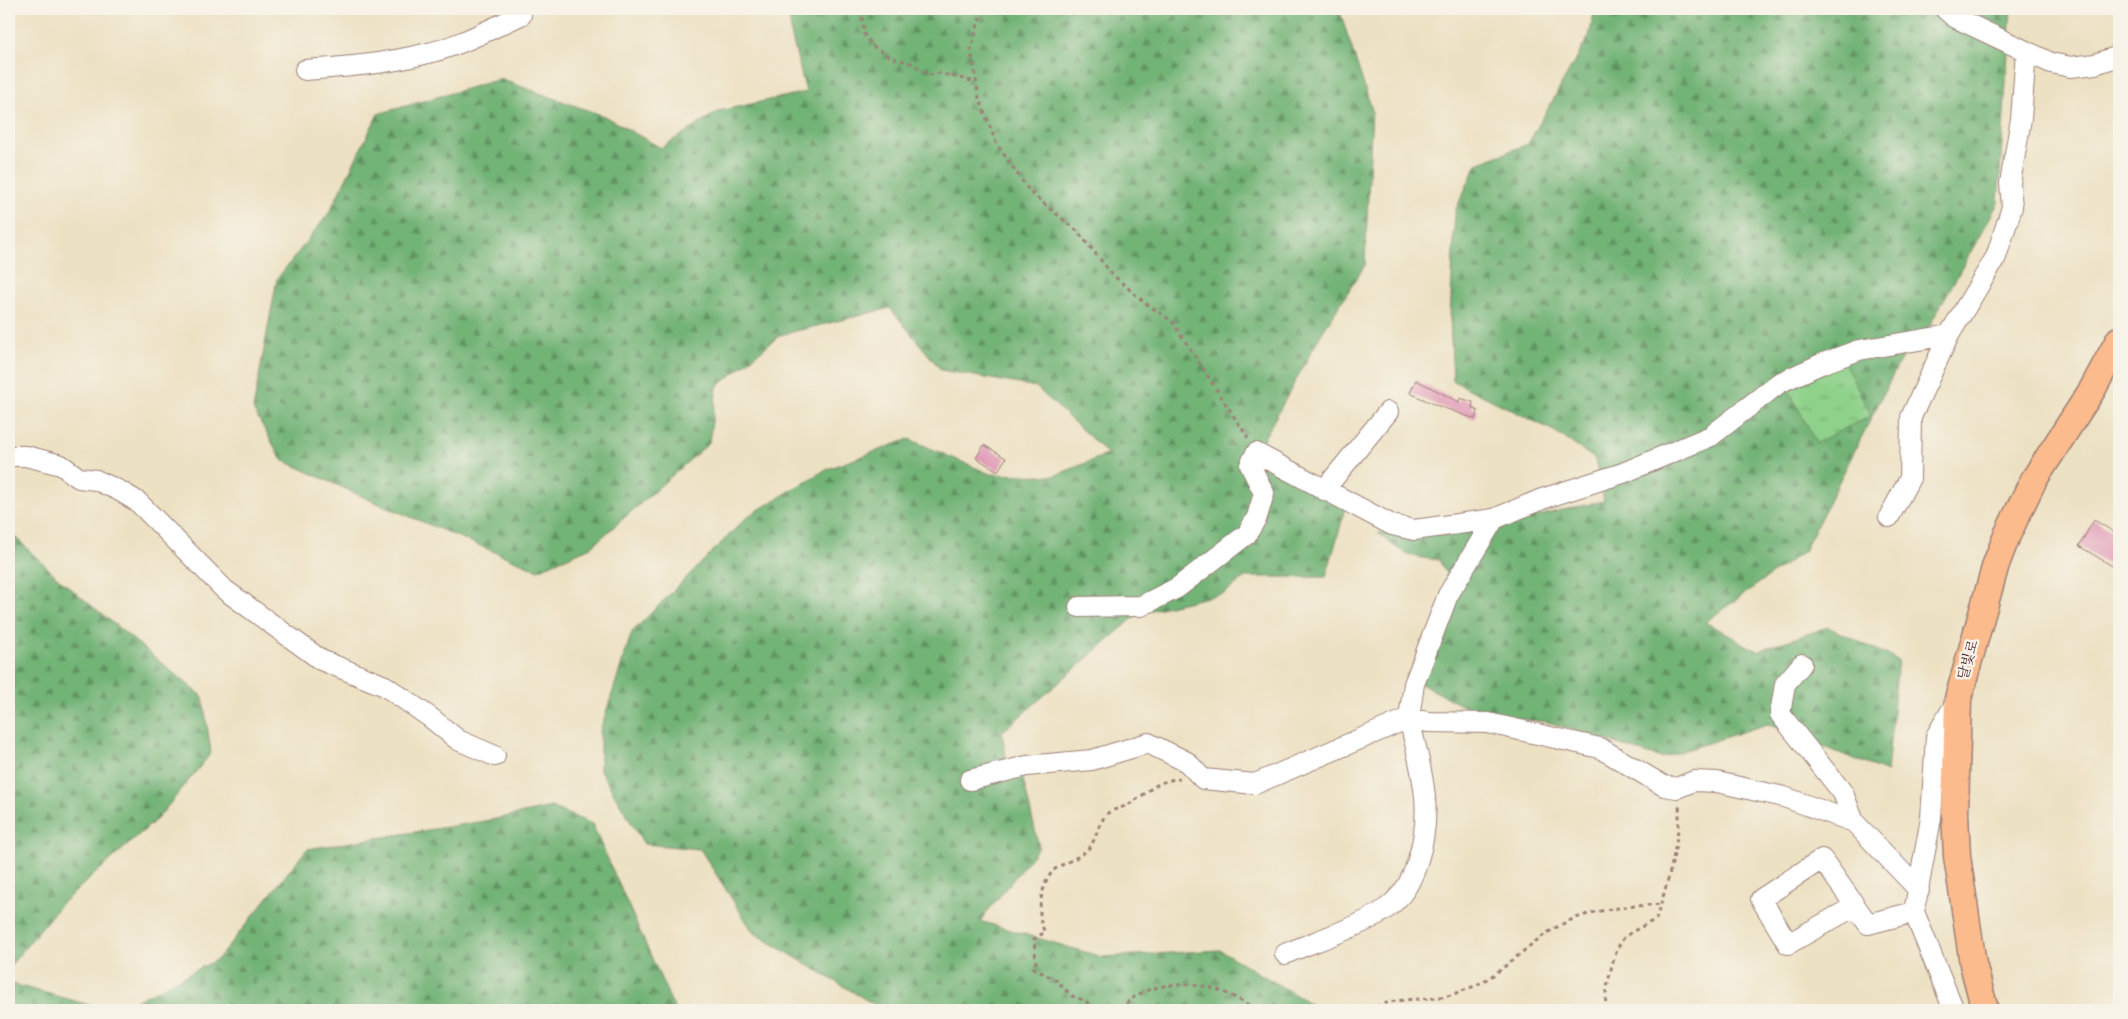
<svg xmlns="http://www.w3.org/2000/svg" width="2128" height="1019" font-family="Vollkorn,'Noto Serif KR',serif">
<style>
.forest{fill:url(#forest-firs);stroke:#5e6950}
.park{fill:url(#park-tufts);stroke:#6c785a}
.building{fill:#df92b2}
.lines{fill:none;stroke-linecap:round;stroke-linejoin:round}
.minor-casing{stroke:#9c8077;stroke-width:22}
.major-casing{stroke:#9c8077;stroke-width:29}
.path{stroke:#9c8077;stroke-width:3;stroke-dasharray:4 4;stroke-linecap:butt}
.minor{stroke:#fff;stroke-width:20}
.major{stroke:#fbbb8c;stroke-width:26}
.labels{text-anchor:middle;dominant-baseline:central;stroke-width:5;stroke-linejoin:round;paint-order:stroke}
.street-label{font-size:14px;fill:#4a1f2b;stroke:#f7f3e8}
</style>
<defs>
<pattern id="forest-firs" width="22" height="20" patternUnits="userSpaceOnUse" patternTransform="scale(1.25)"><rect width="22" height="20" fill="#72b376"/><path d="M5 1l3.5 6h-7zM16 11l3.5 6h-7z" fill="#609161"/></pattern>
<pattern id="park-tufts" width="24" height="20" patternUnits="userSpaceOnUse" patternTransform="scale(1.25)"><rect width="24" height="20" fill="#8ed18a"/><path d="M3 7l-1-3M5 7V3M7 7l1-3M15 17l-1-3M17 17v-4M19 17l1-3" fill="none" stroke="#7cb377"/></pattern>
</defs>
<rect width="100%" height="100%" fill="#f7f3e8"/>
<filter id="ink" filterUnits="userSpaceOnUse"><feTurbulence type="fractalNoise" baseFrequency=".02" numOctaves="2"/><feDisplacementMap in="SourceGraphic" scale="10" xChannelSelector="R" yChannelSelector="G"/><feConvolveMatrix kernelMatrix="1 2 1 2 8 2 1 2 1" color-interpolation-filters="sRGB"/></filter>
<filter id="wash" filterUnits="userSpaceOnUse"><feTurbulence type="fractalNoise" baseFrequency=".0096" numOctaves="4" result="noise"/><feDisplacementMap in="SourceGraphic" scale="20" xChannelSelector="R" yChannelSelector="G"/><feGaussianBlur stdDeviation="1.12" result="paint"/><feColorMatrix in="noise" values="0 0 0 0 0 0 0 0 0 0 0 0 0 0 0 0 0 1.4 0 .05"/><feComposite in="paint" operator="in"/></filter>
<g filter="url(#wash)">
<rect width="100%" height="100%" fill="#ede1c3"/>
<path class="forest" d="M789,9h550l33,101 -7,155 -45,71 -64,117 90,45 -3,19 -17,60h-81l-20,16 -86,20 -137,119 5,33 15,10 17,72 -59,74 122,36 118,-7 101,60h-438l-130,-78 -53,-83 -56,-5 -44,-74v-39l32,-99 116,-116 77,-46 84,-31 81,35 64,2 54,-22 -72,-67 -95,-17 -51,-62 -110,27 -63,52 -8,56 -118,104 -53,23 -168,-70 -88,-40 -29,-51 24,-130 52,-66 49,-99 122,-35 104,37 57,32 58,-37 87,-19 -15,-58z
M1595,9h416l-13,194 -76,136h-11l-107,212 -99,71 52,29 71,-24 70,33 -11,112 -120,-48 -106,34 -113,-36 -67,-7 -75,-39 20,-21 17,-46 4,-34 -8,-15c-32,-3 -37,-7 -61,-27l77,1 149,-33 -9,-42 -41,-28 -101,-50 -3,-62 5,-108 22,-47 51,-20 61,-108z
M9,531l49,47 145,119 8,56 -52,64 -99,88 -51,62z
M551,807l41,17 83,186h-557l100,-51 89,-110 184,-29z
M9,983l99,27h-99z"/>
<path class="park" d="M1844,362l27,53 -55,28 -27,-53z"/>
<g id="blocks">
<path class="building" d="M1416,380l43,22 1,-4 13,4 -1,6 6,3 -3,8 -39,-14 -26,-12z
M984,445l22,13 -8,13 -22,-13z
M2094,520l25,15v35l-40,-24z"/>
</g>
</g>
<g filter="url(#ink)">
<use href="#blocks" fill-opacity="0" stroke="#9c8077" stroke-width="1"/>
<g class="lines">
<g class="minor-casing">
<path id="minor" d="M1945,9l9,8 97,46 20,4 24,-3 24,-8
M305,70c40,-3 80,-6 119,-16 34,-7 66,-25 97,-39v-6
M1949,335l47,-78 16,-50 -2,-24 11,-64 5,-68
M9,456h17l35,9 18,13 17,2 24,11 18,11 87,88 96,70 64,26 46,32 27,22 37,16
M1324,490l64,-78
M1079,607l62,-1 36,-18 70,-54 10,-17 7,-24 -14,-28 6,-12 136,72 22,5 80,-11 48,-20 81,-26 88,-37 68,-53 42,-19 38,-14 90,-15 -38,82 -1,61 -21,39
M1802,664l-17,20 -5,30 63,79 11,29
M970,780l57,-14 65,-6 56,-17 39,19 16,17 52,5 154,-66 5,-34 34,-89 46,-76
M1855,906l-67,38 -27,-45 61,-40 46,65 46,-12 17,-94 5,-82 22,-37
M1914,912l40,98
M1285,954c29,-13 89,-31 109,-52 11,-10 19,-26 23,-39 18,-55 4,-92 -8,-145l19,4 60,1 112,25 64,38 13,2 17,-7 23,1 67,15 70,25 65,68"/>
</g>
<g class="major-casing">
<path id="major" d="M1985,1010l-12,-46 -16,-108 -2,-43 3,-114 38,-135 12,-31 25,-52 59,-91 27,-50"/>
</g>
<path class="path" d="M861,9l3,25 8,12 21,12 18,5 18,12 10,-2 37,9
M982,9l-11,41 8,48 17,45 34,49 47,39 36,44 32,28 27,18 76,117
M1094,1010l-8,-9 -14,-5 -16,-16 -23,-12 3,-7 -2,-22 11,-7c-10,-15 -4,-49 9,-62 10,-8 24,-11 33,-20 10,-9 10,-27 21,-37 5,-4 15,-5 21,-9 19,-10 25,-24 51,-25
M1121,1010c19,-29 71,-30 100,-19 14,6 26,13 39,19
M1369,1010c30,-15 48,-8 78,-14 8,-2 17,-6 25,-9 30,-13 52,-40 80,-57 33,-21 70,-23 109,-26
M1606,1010c-3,-13 8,-61 17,-71 8,-8 23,-14 33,-20 11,-33 25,-82 23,-116"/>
<use href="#minor" class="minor"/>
<use href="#major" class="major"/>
</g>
</g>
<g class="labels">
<g class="street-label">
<text transform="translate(1969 660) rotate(-74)">달빛로</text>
</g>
</g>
<rect width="2128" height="1019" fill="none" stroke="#f7f3e8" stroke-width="30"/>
</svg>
